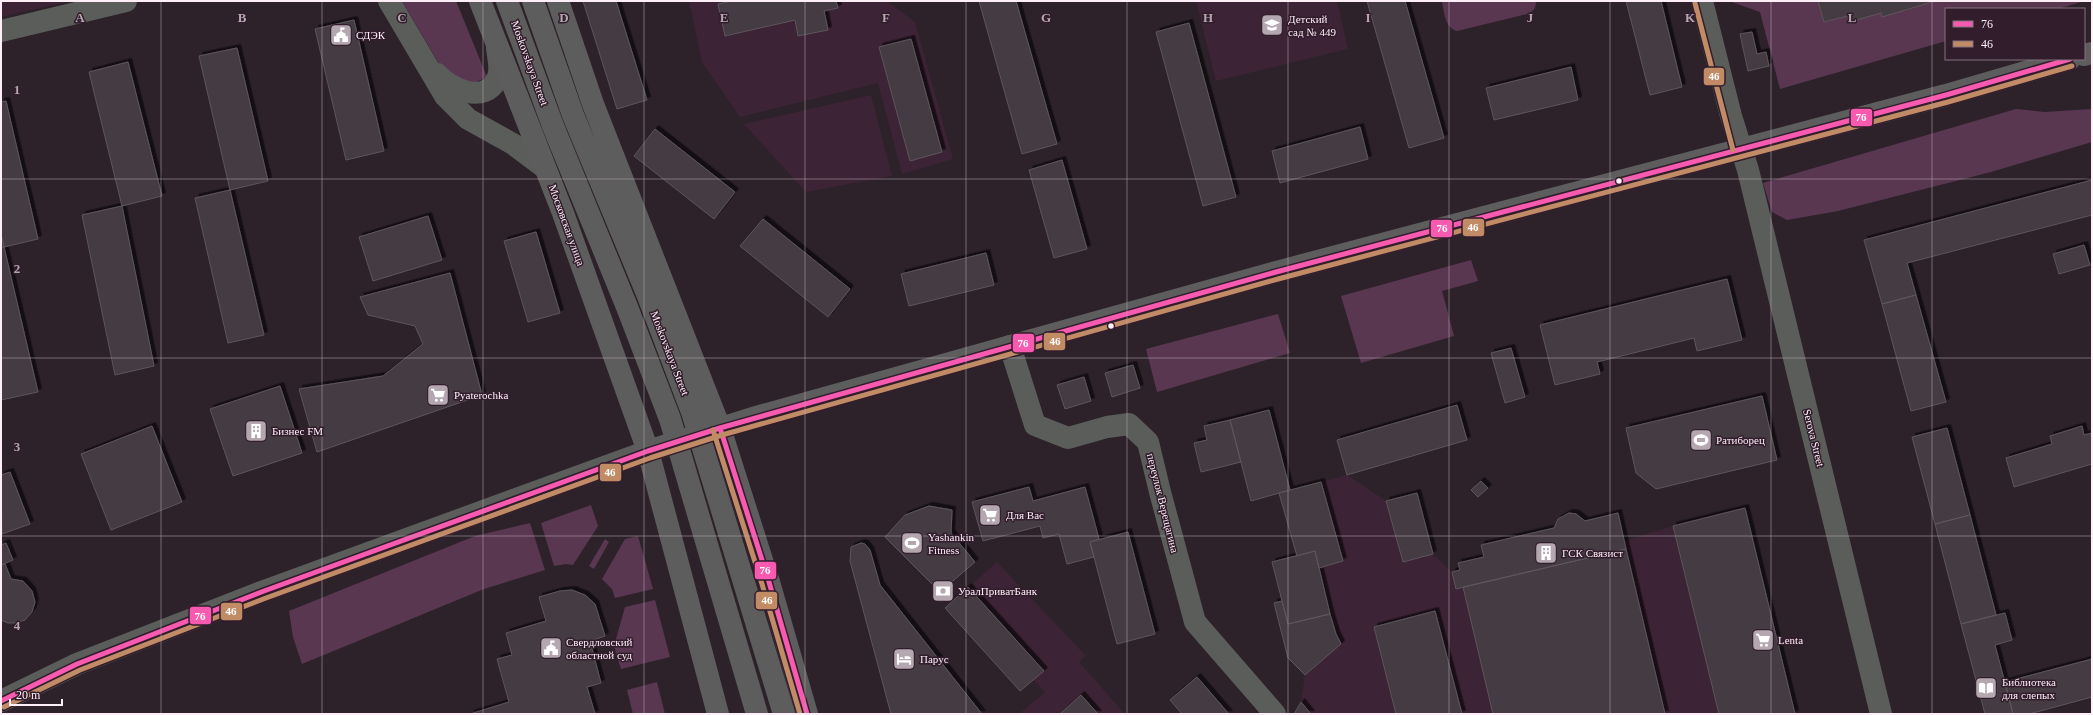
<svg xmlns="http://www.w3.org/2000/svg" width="2093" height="715" font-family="'Times New Roman',serif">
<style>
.built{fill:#3c2335}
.green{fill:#5a3751}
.building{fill:#443b42;stroke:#5e555c;filter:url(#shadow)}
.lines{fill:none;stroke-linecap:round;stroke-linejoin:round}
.minor{stroke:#5b5d5a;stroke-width:22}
.major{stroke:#5e5d5d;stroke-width:22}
.bus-1-casing{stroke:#321d2c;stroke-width:8}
.bus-2-casing{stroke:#321d2c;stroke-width:8}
.bus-1{stroke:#f75aaf;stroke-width:5}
.bus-2{stroke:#c18c65;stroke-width:5}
.grid{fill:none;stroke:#b4a7b0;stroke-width:1;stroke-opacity:0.55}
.bus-dot{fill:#fdeef8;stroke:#321d2c;stroke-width:1.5}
.labels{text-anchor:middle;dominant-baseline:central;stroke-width:3;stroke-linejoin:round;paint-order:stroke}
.poi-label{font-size:11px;fill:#fdeef8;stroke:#321d2c;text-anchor:start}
.street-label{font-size:11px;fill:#fdeef8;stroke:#321d2c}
.grid-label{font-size:13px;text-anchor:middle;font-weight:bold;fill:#b4a7b0;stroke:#321d2c;stroke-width:3;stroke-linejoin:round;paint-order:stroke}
.line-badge{stroke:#321d2c;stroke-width:1.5}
.badge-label{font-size:11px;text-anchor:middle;font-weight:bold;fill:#fff}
</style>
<defs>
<filter id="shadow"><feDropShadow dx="3.5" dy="-3.5" stdDeviation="0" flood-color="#0009"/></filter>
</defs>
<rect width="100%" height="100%" fill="#2d222a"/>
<path class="built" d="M1,1h69l-69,16z
M689,1h198l28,21 38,137 -51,15 -24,-91 -138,34 -38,-55z
M1196,1h141l11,48 -132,32z
M871,95l21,81 -86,16 -62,-68z
M1347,475l39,26 17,61 30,-8 19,18 8,-2 -2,-7 26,-6 -3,-12 73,-17 4,-9 11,-6 7,1 9,7 33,-8 6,28 49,-15 46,188h-425l7,-12 4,-27 36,-31 -11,-30 -11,-46 24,-7 -22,-79z
M997,562l89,94 -7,6 46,52h-106l26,-22 -11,-12 -14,11 -75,-83z"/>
<path class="green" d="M402,1h54l31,76 -11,5 -11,2 -18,-7z
M1442,1h94c0,7 -3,11 -9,13l-70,17c-12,-3 -13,-19 -15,-30z
M1729,1h89l6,21 23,-6 34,-3 1,3 50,-15h153l-28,8h-111v32l-166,48 -20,-77z
M2016,109l29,3 47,-3v33l-101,30 -153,39 -51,9 -15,-8 -9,-29z
M1471,260l7,21 -36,10 12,45 -93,27 -20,-67z
M1278,314l12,39 -133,39 -11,-43z
M591,505l7,21 -25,39 -7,-1 -12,2 -13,-43z
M530,523l15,47 -61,19 -182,75 -9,-27 -4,-26 186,-75z
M638,536l15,53 -38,9 -3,-9 -10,-10 23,-40z
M605,539l4,3 -15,27 -5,-3z
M655,600l15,57 -49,12 -7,-23 11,-39z
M657,682l8,32h-32l-6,-24z"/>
<path class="building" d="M583,1h33l31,99 -30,9z
M732,1h104l2,7 -14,3 4,19 -30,6 -3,-16 -70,16 -7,-32z
M979,1h37l41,143 -35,10z
M1367,1h38l39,137 -35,10z
M1626,1h35l21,86 -32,8z
M1818,1h114v1l-50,15 -1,-4 -32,9 -2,-6 -23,6z
M354,20l30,131 -38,9 -31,-131z
M1189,23l47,174 -33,9 -47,-174z
M1752,32l5,22 9,-2 3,14 -21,5 -8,-37z
M911,39l31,113 -32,9 -31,-114z
M237,48l31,133 -38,9 -31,-134z
M128,62l34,134 -40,10 -33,-134z
M1571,67l7,33 -84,20 -8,-32z
M6,101l32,138 -34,8 -3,-13v-132z
M1360,127l8,32 -88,24 -8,-32z
M655,129l80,63 -21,27 -80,-63z
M1062,160l25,89 -33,9 -25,-88z
M2092,180v35l-185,48 9,32 -34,9 -18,-64z
M230,190l34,145 -36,8 -33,-145z
M122,206l32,160 -39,9 -33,-160z
M428,216l14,44 -69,21 -14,-44z
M763,219l87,70 -22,28 -88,-71z
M536,232l24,81 -32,9 -24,-81z
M1,234l3,13h-3z
M2084,245l6,20 -31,9 -6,-20z
M1,247h3l34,145 -37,8z
M986,253l8,32 -85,21 -8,-32z
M450,273l32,122 -165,57 -18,-63 84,-13 40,-32 -8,-18 -47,-11 -8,-18z
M1727,279l15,61 -45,11 -3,-13 -97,24 3,12 -45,11 -15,-60z
M1916,295l30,107 -35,9 -29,-107z
M1511,348l14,49 -20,6 -14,-50z
M1133,365l7,23 -28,9 -7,-24z
M1084,377l7,24 -26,8 -8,-24z
M280,386l22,67 -69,23 -23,-67z
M1762,396l15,64 -121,29 -20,-16 -10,-45z
M1457,405l10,35 -120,35 -10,-35z
M1269,410l21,80 -39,11 -21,-81z
M1230,420l11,42 -40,10 -7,-29 13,-3 -3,-14z
M152,426l30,76 -71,28 -30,-76z
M2082,426l2,9 8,-2v31l-78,23 -8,-29 46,-14 -2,-8z
M1947,428l23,87 -35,9 -23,-87z
M10,472l20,52 -28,10 -1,-59z
M1481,481l7,7 -10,9 -7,-7z
M1321,482l22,79 -24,7 -4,-17 -18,5 -18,-63z
M1029,487l4,14 52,-14 14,52 -9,3 4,15 -27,7 -8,-30 -16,4 -3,-12 -57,15 -11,-39z
M1417,493l16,61 -30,8 -17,-61z
M929,506l23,4 -1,23 24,29 -35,30 -55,-55 20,-22z
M1745,508l50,206h-76l-46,-188z
M1569,513l7,1 9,7 33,-8 8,36 -170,40 -4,-17 8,-2 -2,-7 26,-6 -3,-12 73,-17 4,-9z
M1970,515l26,100 -35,9 -26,-100z
M1128,532l27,102 -38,10 -27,-102z
M6,543l7,17 -12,5v-20z
M861,543l4,1 5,6 10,35 102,129h-91l-41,-153 1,-14z
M1626,549l39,165h-172l-30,-127z
M1315,551l15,63 -42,10 -16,-62z
M5,564l6,15 12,2 9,10 3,11 -3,10 -7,8 -9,3h-8l-7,-3v-55z
M968,587l76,84 -24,20 -75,-83z
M572,590l13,5 10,9 10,32 -15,5 11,42 -14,4 8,27h-125l39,-12 -12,-43 15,-4 -6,-22 40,-12 -7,-24 21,-6z
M1282,601l6,23 42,-10 6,20 5,10 -36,31 -17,-17 -14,-55z
M1435,611l27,103h-66l-22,-87z
M2005,613l7,27 -17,5 18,69h-28l-24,-90z
M2092,659v38l-63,17h-16l-8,-32z
M1197,677l32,37h-47l-12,-14z
M1081,695l17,19h-38z
M1301,702l10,12h-17z"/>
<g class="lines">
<path class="minor" d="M389,1l56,95 23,23 45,25 32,24
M1702,1l29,115 17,54 133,544
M1,31l125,-30
M437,74c13,15 48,31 60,5 5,-9 1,-21 0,-31
M1010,346l25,79 33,13 39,-11 22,-3 19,18 12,50 35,130 80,92
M1,701l76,-37 187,-73 384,-140"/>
<path class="major" d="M480,1l83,212 85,238 70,263
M507,1l46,125 74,181 43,112 87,295
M533,1l40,114 75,181 44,116 92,302
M558,1l35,103 127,324 49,154 38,132
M2084,55l8,-2
M648,451l108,-34 520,-145 670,-177 124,-36"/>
<g class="bus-1-casing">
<path id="bus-1" d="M720,428l49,154 38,132
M1,701l76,-37 187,-73 384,-140 72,-23 556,-156 670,-177 124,-36"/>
</g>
<g class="bus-2-casing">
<path id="bus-2" d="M1695,3l38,147
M713,430l49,154 38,130
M4,707l76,-37 186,-72 384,-140 72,-23 556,-156 670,-177 124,-36"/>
</g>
<use href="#bus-1" class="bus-1"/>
<use href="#bus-2" class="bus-2"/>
</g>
<path class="grid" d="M161,1v713M322,1v713M483,1v713M644,1v713M805,1v713M966,1v713M1127,1v713M1288,1v713M1449,1v713M1610,1v713M1771,1v713M1932,1v713M1,179h2091M1,358h2091M1,536h2091"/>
<defs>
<g id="school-square" transform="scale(1.15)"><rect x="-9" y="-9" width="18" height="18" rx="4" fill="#b4a7b0" stroke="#321d2c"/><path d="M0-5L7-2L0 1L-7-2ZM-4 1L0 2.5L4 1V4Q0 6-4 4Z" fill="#fff"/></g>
<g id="civic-square" transform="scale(1.15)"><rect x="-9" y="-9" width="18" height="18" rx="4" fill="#b4a7b0" stroke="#321d2c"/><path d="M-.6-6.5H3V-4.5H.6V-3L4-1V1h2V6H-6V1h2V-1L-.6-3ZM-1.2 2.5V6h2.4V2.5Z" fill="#fff"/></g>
<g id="supermarket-square" transform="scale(1.15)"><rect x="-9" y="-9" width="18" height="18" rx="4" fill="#b4a7b0" stroke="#321d2c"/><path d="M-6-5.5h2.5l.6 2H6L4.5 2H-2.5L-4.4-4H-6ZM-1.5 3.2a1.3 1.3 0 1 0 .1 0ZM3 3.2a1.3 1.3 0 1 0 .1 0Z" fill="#fff"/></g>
<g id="building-square" transform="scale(1.15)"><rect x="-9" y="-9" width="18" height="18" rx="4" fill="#b4a7b0" stroke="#321d2c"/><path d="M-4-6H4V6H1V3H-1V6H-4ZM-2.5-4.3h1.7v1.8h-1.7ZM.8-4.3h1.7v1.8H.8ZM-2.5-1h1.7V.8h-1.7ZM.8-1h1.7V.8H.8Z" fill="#fff"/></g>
<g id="stadium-square" transform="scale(1.15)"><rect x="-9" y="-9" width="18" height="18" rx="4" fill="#b4a7b0" stroke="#321d2c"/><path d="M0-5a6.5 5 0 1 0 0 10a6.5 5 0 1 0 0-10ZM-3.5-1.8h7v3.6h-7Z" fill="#fff"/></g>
<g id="bank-square" transform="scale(1.15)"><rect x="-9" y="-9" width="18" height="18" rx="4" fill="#b4a7b0" stroke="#321d2c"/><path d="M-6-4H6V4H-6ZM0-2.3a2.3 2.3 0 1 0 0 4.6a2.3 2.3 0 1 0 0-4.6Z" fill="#fff"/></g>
<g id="hotel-square" transform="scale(1.15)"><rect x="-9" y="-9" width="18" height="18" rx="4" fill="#b4a7b0" stroke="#321d2c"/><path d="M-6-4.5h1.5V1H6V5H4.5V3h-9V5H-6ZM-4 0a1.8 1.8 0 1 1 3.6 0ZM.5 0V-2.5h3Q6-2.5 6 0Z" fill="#fff"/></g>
<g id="library-square" transform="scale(1.15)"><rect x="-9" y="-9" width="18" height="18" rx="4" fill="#b4a7b0" stroke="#321d2c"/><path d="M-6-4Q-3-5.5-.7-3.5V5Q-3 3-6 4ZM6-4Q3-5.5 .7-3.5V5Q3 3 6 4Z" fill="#fff"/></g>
</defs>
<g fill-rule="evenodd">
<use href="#school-square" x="1272" y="25"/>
<use href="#civic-square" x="341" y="35"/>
<use href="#supermarket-square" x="438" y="395"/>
<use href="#building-square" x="256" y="431"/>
<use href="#stadium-square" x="1701" y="440"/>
<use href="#supermarket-square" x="990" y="515"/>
<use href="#stadium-square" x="912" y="543"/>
<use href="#building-square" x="1546" y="553"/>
<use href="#bank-square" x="943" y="591"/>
<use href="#supermarket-square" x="1763" y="640"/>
<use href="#civic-square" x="551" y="648"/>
<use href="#hotel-square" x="904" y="659"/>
<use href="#library-square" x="1986" y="688"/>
</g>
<g class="bus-dot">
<circle cx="1619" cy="181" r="3.5"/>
<circle cx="1111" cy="326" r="3.5"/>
</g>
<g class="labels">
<g class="poi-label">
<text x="1288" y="19">Детский<tspan x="1288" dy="13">сад № 449</tspan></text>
<text x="356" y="35">СДЭК</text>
<text x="454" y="395">Pyaterochka</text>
<text x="272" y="431">Бизнес FM</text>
<text x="1716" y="440">Ратиборец</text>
<text x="1006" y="515">Для Вас</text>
<text x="928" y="537">Yashankin<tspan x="928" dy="13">Fitness</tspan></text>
<text x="1562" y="553">ГСК Связист</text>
<text x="958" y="591">УралПриватБанк</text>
<text x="1778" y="640">Lenta</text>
<text x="566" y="642">Свердловский<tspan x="566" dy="13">областной суд</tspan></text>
<text x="920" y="659">Парус</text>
<text x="2002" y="682">Библиотека<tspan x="2002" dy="13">для слепых</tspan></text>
</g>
<g class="street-label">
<text transform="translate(530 63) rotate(70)">Moskovskaya Street</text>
<text transform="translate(567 225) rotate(70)">Московская улица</text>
<text transform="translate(670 353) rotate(69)">Moskovskaya Street</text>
<text transform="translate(1814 438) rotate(76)">Serova Street</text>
<text transform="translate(1163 503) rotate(76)">переулок Верещагина</text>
</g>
</g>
<g class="grid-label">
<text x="80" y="22">A</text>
<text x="242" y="22">B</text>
<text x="402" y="22">C</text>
<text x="564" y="22">D</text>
<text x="724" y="22">E</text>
<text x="886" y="22">F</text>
<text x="1046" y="22">G</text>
<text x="1208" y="22">H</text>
<text x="1368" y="22">I</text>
<text x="1530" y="22">J</text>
<text x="1690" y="22">K</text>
<text x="1852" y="22">L</text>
<text x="17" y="94">1</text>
<text x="17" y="273">2</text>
<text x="17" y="451">3</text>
<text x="17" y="630">4</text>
</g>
<g class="line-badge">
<rect x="1703" y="67" width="22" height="19" rx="4" fill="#c18c65"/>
<rect x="1850" y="108" width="23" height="19" rx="4" fill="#f75aaf"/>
<rect x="1462" y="218" width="23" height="19" rx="4" fill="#c18c65"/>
<rect x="1430" y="219" width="23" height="19" rx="4" fill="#f75aaf"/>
<rect x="1043" y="332" width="23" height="19" rx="4" fill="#c18c65"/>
<rect x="1012" y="333" width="23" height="20" rx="4" fill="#f75aaf"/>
<rect x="599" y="463" width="23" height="19" rx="4" fill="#c18c65"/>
<rect x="754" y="561" width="23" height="19" rx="4" fill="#f75aaf"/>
<rect x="755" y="591" width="23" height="19" rx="4" fill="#c18c65"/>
<rect x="220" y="602" width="23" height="19" rx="4" fill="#c18c65"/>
<rect x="189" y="606" width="23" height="19" rx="4" fill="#f75aaf"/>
</g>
<g class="badge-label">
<text x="1714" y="80">46</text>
<text x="1861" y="121">76</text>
<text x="1473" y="231">46</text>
<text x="1442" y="232">76</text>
<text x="1055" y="345">46</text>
<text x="1023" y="347">76</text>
<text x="610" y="476">46</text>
<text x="765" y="574">76</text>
<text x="767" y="604">46</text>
<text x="231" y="615">46</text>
<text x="200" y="620">76</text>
</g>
<rect width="2093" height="715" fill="none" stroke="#fdeef8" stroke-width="4"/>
<rect x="1945" y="8" width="140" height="52" fill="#321d2c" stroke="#83717e"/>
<rect x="1953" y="21" width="20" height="6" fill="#f75aaf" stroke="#83717e"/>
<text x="1981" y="28" font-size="12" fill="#fdeef8">76</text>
<rect x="1953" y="41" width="20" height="6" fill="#c18c65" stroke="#83717e"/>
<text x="1981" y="48" font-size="12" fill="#fdeef8">46</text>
<path d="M10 699v6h52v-6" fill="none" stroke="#fdeef8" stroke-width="2"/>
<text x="16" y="699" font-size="12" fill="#fdeef8" stroke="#321d2c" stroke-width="3" paint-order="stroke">20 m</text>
</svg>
